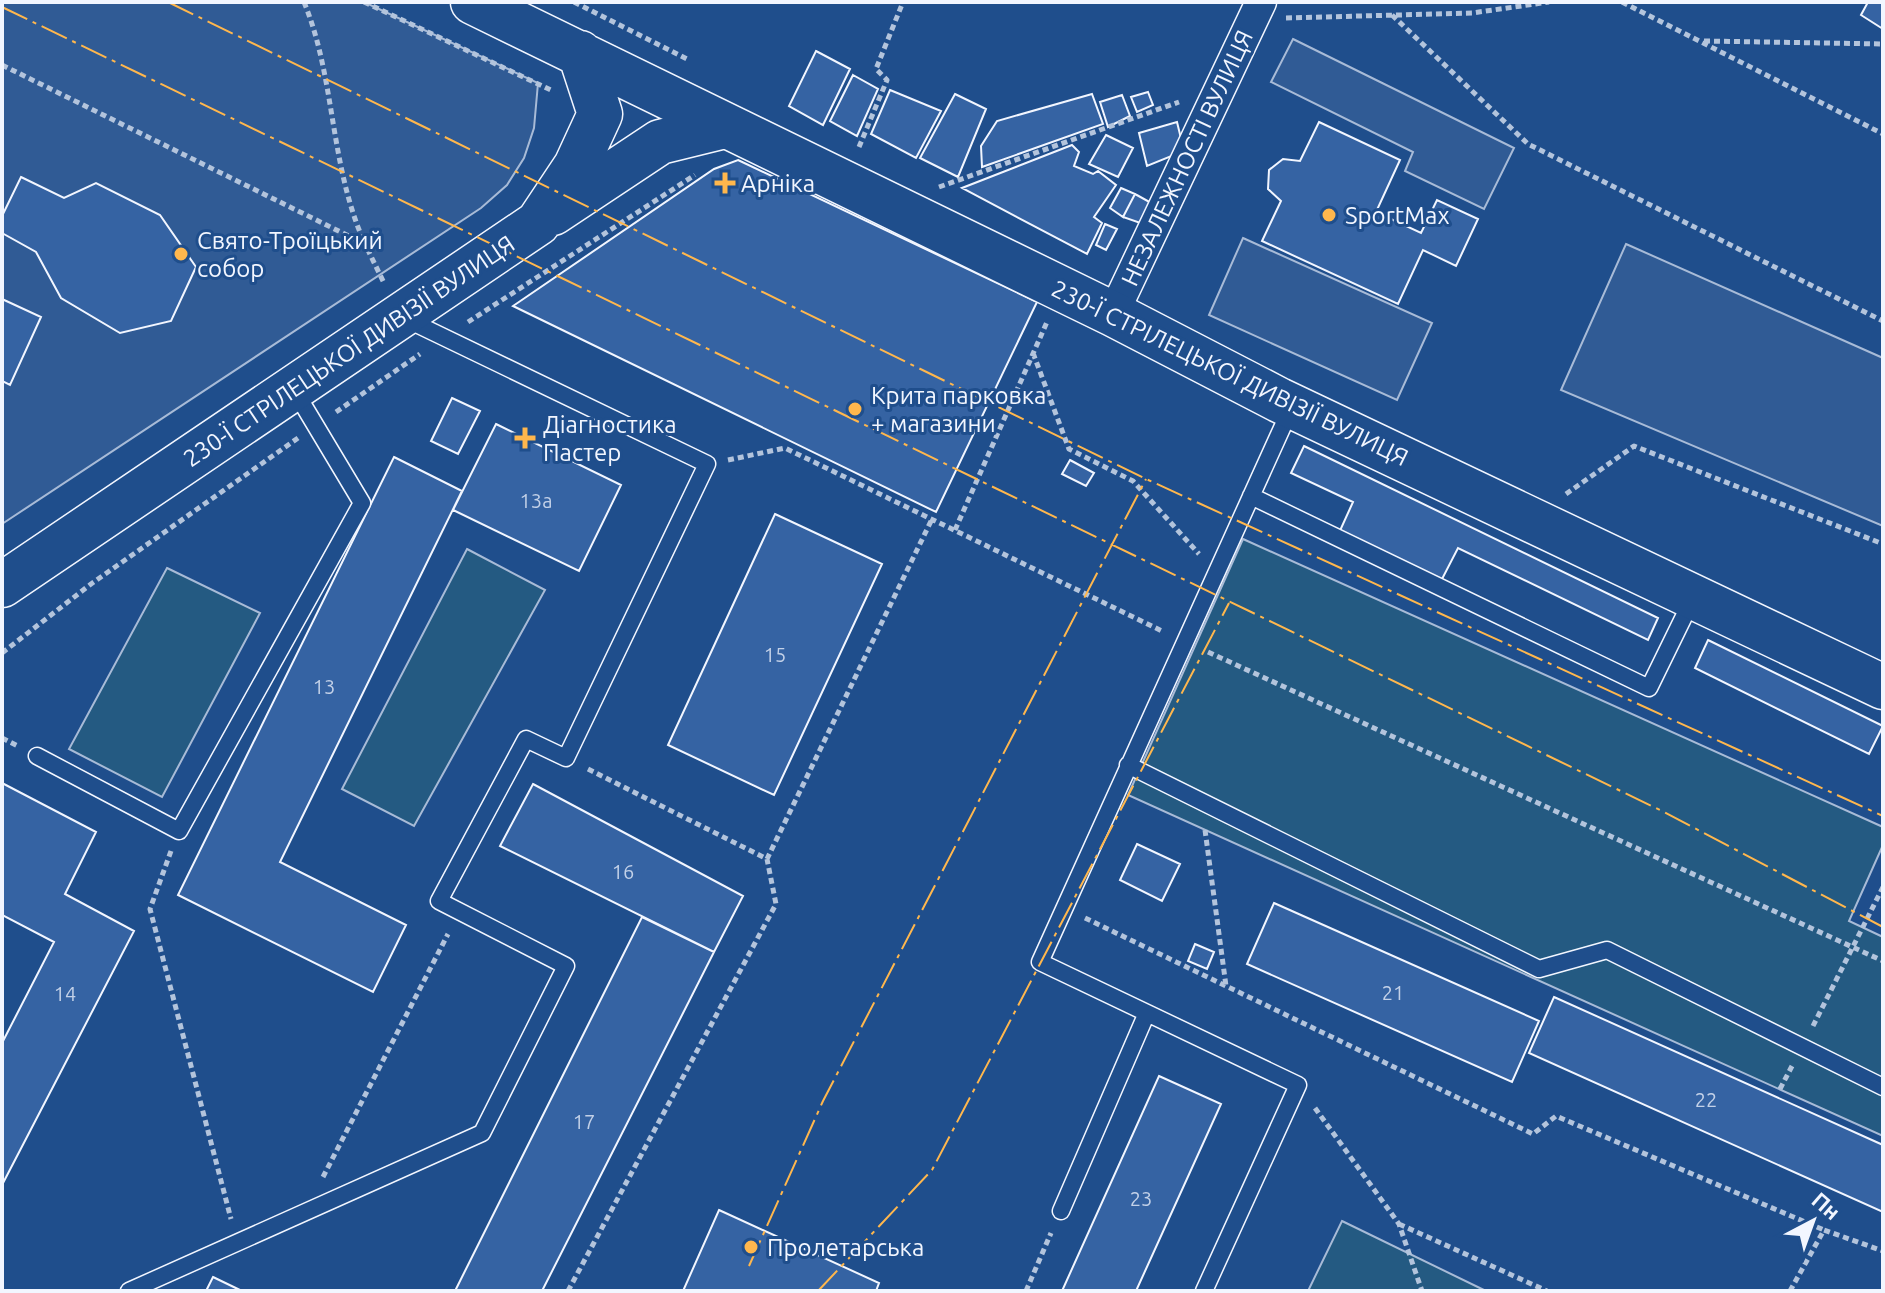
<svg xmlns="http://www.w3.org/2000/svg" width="1885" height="1293" font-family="Ubuntu,sans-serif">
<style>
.green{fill:#245a82;stroke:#a8bbd7;stroke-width:2}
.parking{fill:#305b95;stroke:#a8bbd7;stroke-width:2}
.building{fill:#3563a3;stroke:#f2f6ff;stroke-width:2}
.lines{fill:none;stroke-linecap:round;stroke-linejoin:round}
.lane-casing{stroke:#f2f6ff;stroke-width:19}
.street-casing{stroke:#f2f6ff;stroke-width:33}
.secondary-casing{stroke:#f2f6ff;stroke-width:47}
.path{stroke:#b3c4dc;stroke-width:5;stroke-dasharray:6 4;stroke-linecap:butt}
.lane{stroke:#1f4e8c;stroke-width:16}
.street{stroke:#1f4e8c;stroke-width:30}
.secondary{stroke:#1f4e8c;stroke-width:44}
.power{stroke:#ffb74d;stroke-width:2;stroke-dasharray:28 6 4 6;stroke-linecap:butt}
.poi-dot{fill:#ffb74d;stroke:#1f4e8c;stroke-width:3}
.labels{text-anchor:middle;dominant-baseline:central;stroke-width:6;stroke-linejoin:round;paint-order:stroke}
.number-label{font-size:20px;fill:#c3d1e8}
.street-label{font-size:24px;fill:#f2f6ff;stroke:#1f4e8c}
.poi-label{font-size:24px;fill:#f2f6ff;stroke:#1f4e8c;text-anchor:start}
</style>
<rect width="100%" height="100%" fill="#1f4e8c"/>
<path class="green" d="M1243,539l640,288v18l-34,76 34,16v199l-755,-341z
M467,549l78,41 -131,236 -72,-37z
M167,568l93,45 -98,184 -93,-48z
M1342,1221l144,70h-178z"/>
<path class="parking" d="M2,2h362l174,81 -4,45 -10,30 -17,27 -26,23 -479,316z
M1293,39l221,109 -30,61 -79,-38 8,-19 -142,-70z
M1243,238l189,85 -35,77 -188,-85z
M1626,244l257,114v168l-322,-136z"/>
<path class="building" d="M1868,2h15v27l-22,-14z
M816,51l34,18 -27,56 -34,-19z
M853,75l25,14 -21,47 -27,-15z
M890,90l51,21 -25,47 -45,-24z
M1148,92l5,13 -16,7 -6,-15z
M955,94l31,15 -28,68 -38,-19z
M1092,94l11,30 -121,43 -1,-21 16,-25z
M1122,95l8,21 -22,11 -8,-25z
M1177,122l7,29 -37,15 -8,-33z
M1319,122l81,38 -24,52 45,21 16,-33 41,19 -22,47 -33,-16 -25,54 -136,-63 19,-40 -13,-12 1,-19 14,-11 17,2z
M1106,135l27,13 -15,29 -29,-13z
M1072,145l7,7 -5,14 19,8 5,-3 18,14 -22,32 8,6 -15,31 -125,-66z
M738,160l299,142 -101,210 -423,-206 201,-137z
M21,177l43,21 32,-15 64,32 36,52 -25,54 -51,12 -59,-35 -25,-46 -34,-19v-17z
M1121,188l14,6 -12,23 -13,-9z
M1135,194l20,11 -6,21 -26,-9z
M1105,224l12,5 -11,21 -10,-5z
M2,299l39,18 -31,68 -8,-4z
M452,398l28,13 -22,43 -27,-13z
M496,424l125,61 -42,86 -126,-61z
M1304,446l354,172 -10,22 -190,-92 -18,35 -102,-48 15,-33 -62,-29z
M394,457l68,34 -182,371 126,63 -33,67 -195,-97z
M1070,460l24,13 -8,13 -24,-12z
M775,514l107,50 -108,231 -106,-50z
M1708,640l175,86 -14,28 -174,-86z
M2,783l94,49 -31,62 69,37 -132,254v-142l52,-101 -52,-27z
M533,784l210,112 -29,56 -214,-106z
M1137,844l43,20 -18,37 -42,-21z
M1274,903l265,118 -27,61 -265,-118z
M642,917l72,35 -172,339h-87z
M1195,944l19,8 -7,17 -19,-8z
M1554,997l329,148v67l-354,-159z
M1159,1076l62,28 -85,187h-74z
M719,1210l160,73 -3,8h-193z
M213,1277l29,14h-36z"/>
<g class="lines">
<g class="lane-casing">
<path id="lane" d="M1251,496l398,192 44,-90
M37,756l142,75 183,-328 -69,-115
M1128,765l411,204 68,-19 276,137
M1061,1211l85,-196
M129,1291l353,-158 84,-167 -127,-65 87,-162 40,19 141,-294 -303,-146
M1204,1291l94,-206 -258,-123 252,-556"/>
</g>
<g class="street-casing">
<path id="street" d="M1113,314l148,-312"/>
</g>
<g class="secondary-casing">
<path id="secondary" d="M473,2l640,312 166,86 604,287
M553,213l107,-71 65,-16
M2,585l536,-362 38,-57 24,-52 -20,-61"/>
</g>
<path class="path" d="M304,2c32,78 25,162 61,242
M364,2l187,88
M574,2l113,57
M1622,2l261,132
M1392,15l136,129 355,177
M1286,18l186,-5 77,-11
M1704,41l179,3
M2,65l363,179 19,39
M859,147l28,-67 -11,-11 27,-67
M939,187l240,-85
M468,322l227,-147
M1033,353l36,96 64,32 66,73
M336,412l84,-58
M728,460l57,-12 377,183
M1566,494l68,-48 249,98
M955,530l92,-208
M1208,652l675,309
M2,653l89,-69 207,-146
M2,738l16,8
M588,769l179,90 165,-340
M1205,830l21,156
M171,851l-21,58 81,310
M1085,918l448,216 23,-18 268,114
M1813,1026l70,-139
M1780,1089l12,-23
M1315,1108l84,116 23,67
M323,1177l125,-243
M1399,1224l148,67
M568,1291l208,-387 -9,-45
M1026,1291l25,-58
M1790,1291l34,-61 59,21"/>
<use href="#lane" class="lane"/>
<use href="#street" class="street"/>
<use href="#secondary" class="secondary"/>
<path class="power" d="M168,2l978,477 737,337
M2,7l1660,804 221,116
M749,1266l74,-165 323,-622
M818,1291l114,-121 297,-567"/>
</g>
<g class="poi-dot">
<path d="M721 171h8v8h8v8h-8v8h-8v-8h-8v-8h8z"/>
<circle cx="1329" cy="215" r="8"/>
<circle cx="181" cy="254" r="8"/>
<circle cx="855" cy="409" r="8"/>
<path d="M521 426h8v8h8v8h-8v8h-8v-8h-8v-8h8z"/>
<circle cx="751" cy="1247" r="8"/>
</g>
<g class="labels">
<g class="number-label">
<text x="536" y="500">13а</text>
<text x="775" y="654">15</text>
<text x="324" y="686">13</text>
<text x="623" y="871">16</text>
<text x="1393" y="992">21</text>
<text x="65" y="993">14</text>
<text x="1706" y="1099">22</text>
<text x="584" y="1121">17</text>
<text x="1141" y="1198">23</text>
</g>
<g class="street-label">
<text transform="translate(1187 158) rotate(-65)">НЕЗАЛЕЖНОСТІ ВУЛИЦЯ</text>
<text transform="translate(349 351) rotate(-34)">230-Ї СТРІЛЕЦЬКОЇ ДИВІЗІЇ ВУЛИЦЯ</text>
<text transform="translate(1230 373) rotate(26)">230-Ї СТРІЛЕЦЬКОЇ ДИВІЗІЇ ВУЛИЦЯ</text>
</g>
<g class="poi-label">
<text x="741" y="183">Арніка</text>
<text x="1345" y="215">SportMax</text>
<text x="197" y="240">Свято-Троїцький<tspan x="197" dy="28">собор</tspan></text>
<text x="871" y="395">Крита парковка<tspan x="871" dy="28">+ магазини</tspan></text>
<text x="543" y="424">Діагностика<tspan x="543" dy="28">Пастер</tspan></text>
<text x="767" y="1247">Пролетарська</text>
</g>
</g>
<rect width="1885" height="1293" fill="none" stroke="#f2f6ff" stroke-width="8"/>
<g transform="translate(1813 1221) rotate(41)" stroke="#1f4e8c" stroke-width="6" paint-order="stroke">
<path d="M0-6L14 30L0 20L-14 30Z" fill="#f2f6ff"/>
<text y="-12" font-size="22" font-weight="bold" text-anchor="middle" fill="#f2f6ff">Пн</text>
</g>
</svg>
